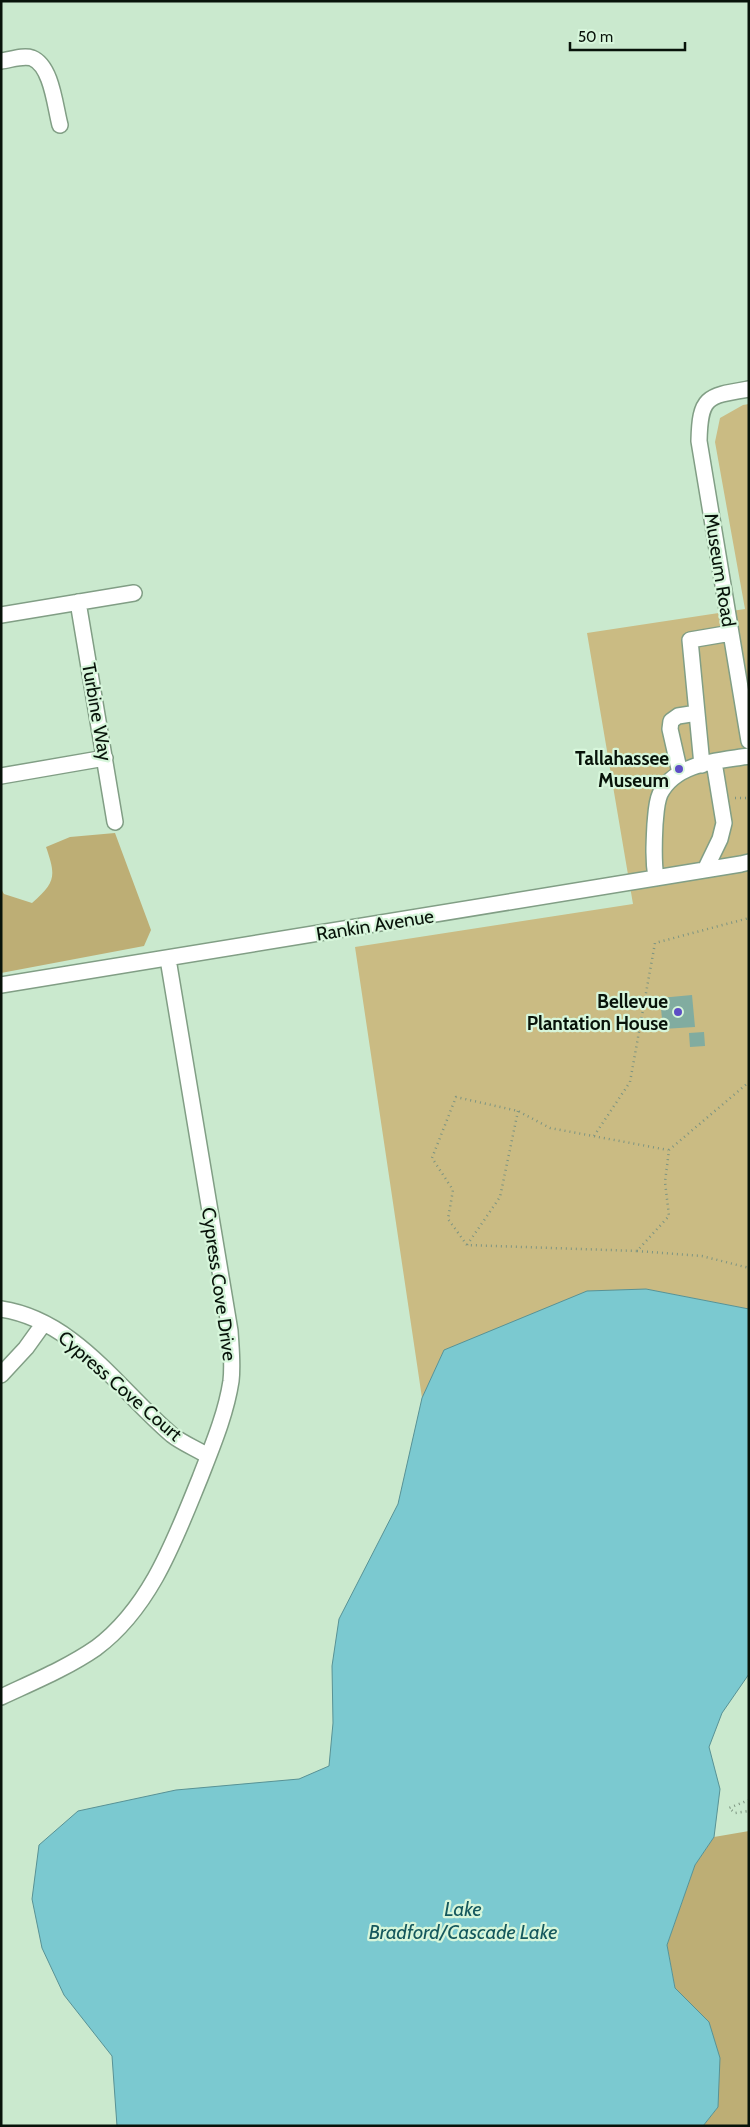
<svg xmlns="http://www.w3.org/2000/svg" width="750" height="2127" font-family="Cabin,sans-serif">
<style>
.green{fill:#cabb83}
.forest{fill:#bdae75}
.water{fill:#7bc9d0;stroke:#589295}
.building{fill:#81aca0}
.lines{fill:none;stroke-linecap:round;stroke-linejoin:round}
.minor-casing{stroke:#819e85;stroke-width:18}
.path{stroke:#7d9480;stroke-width:2.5;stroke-dasharray:1 4;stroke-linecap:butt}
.minor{stroke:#fff;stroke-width:15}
.poi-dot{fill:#5d4dc5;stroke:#d7f6db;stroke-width:2}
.labels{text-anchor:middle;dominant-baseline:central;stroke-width:4.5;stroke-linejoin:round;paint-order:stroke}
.street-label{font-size:19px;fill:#08130a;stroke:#d7f6db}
.poi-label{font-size:19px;font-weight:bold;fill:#08130a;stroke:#d7f6db;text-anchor:end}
.water-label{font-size:20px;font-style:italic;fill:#15585d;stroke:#d7f6db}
</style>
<rect width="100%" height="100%" fill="#cae9ce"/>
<path class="green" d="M749,404v905l-103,-20 -202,61 -22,48 -67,-451 278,-43 -46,-271 158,-24 -30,-167 5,-24 23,-13z"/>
<path class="forest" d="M115,833l36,97 -7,16 -143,27v-84l3,5 28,9c24,-21 24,-27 14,-56l24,-10z
M749,1831v295h-46l15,-19 -9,-85 -34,-34 -8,-43 28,-80 19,-28z"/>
<path class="water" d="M646,1289l103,20v365l-27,39 -13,34 11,42 -6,48 -19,28 -28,80 8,43 34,34 11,36 -2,49 -15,19h-586l-5,-70 -48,-61 -22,-47 -10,-49 7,-54 39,-34 98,-21 123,-11 30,-13 4,-43 -1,-57 7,-47 59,-115 24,-106 22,-48 143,-59z"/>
<path class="building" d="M692,995l3,32 -32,2 -3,-31z
M704,1032l1,14 -15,1 -1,-14z"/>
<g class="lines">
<g class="minor-casing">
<path id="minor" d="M1,61c9,-1 22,-6 31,-3 20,8 23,49 28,67
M749,389c-42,7 -49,7 -50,52l50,300
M78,602l37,220
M1,615l133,-22
M702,765l-12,-125 41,-7
M680,773l-10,-44 1,-8 7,-5 19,-3
M1,776l104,-18
M705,870l15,-31 4,-16 -10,-61
M656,878c-3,-18 -2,-35 -1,-54 1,-9 1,-21 5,-30 16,-32 59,-33 89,-38
M1,985l740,-121 8,-2
M1,1309c74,11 118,81 171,126 10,8 25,14 36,21
M1,1375l25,-27 18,-25
M1,1697c32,-15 66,-29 95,-49 55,-41 79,-109 104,-170 12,-31 26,-64 31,-97 2,-17 0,-33 -1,-50l-62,-372"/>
</g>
<path class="path" d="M735,798h14
M518,1111l-18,86 -33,48 170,6 32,-35 -4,-34 4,-32 80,-68
M594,1136l36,-54 25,-139 94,-25
M467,1245l-19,-26 5,-29 -21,-32 24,-61 62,14 32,17 118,22
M637,1251l65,5 47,12
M749,1800l-20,8 6,5 14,-2"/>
<use href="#minor" class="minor"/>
</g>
<g class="poi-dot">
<circle cx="679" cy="769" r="5"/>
<circle cx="678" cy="1012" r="5"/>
</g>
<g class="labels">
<g class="street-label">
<text transform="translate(720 570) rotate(81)">Museum Road</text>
<text transform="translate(97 712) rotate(80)">Turbine Way</text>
<text transform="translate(375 925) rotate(-9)">Rankin Avenue</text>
<text transform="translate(219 1284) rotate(82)">Cypress Cove Drive</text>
<text transform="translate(120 1386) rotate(41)">Cypress Cove Court</text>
</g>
<g class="poi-label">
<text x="669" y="758">Tallahassee<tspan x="669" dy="22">Museum</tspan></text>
<text x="668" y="1001">Bellevue<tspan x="668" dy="22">Plantation House</tspan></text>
</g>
<g class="water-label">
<text x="463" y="1909">Lake<tspan x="463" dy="23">Bradford/Cascade Lake</tspan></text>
</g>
</g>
<rect width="750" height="2127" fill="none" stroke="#08130a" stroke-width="5"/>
<path d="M570 42v8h115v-8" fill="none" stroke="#08130a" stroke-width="2.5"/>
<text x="578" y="42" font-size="15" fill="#08130a" stroke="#d7f6db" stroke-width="4" paint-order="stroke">50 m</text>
</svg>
